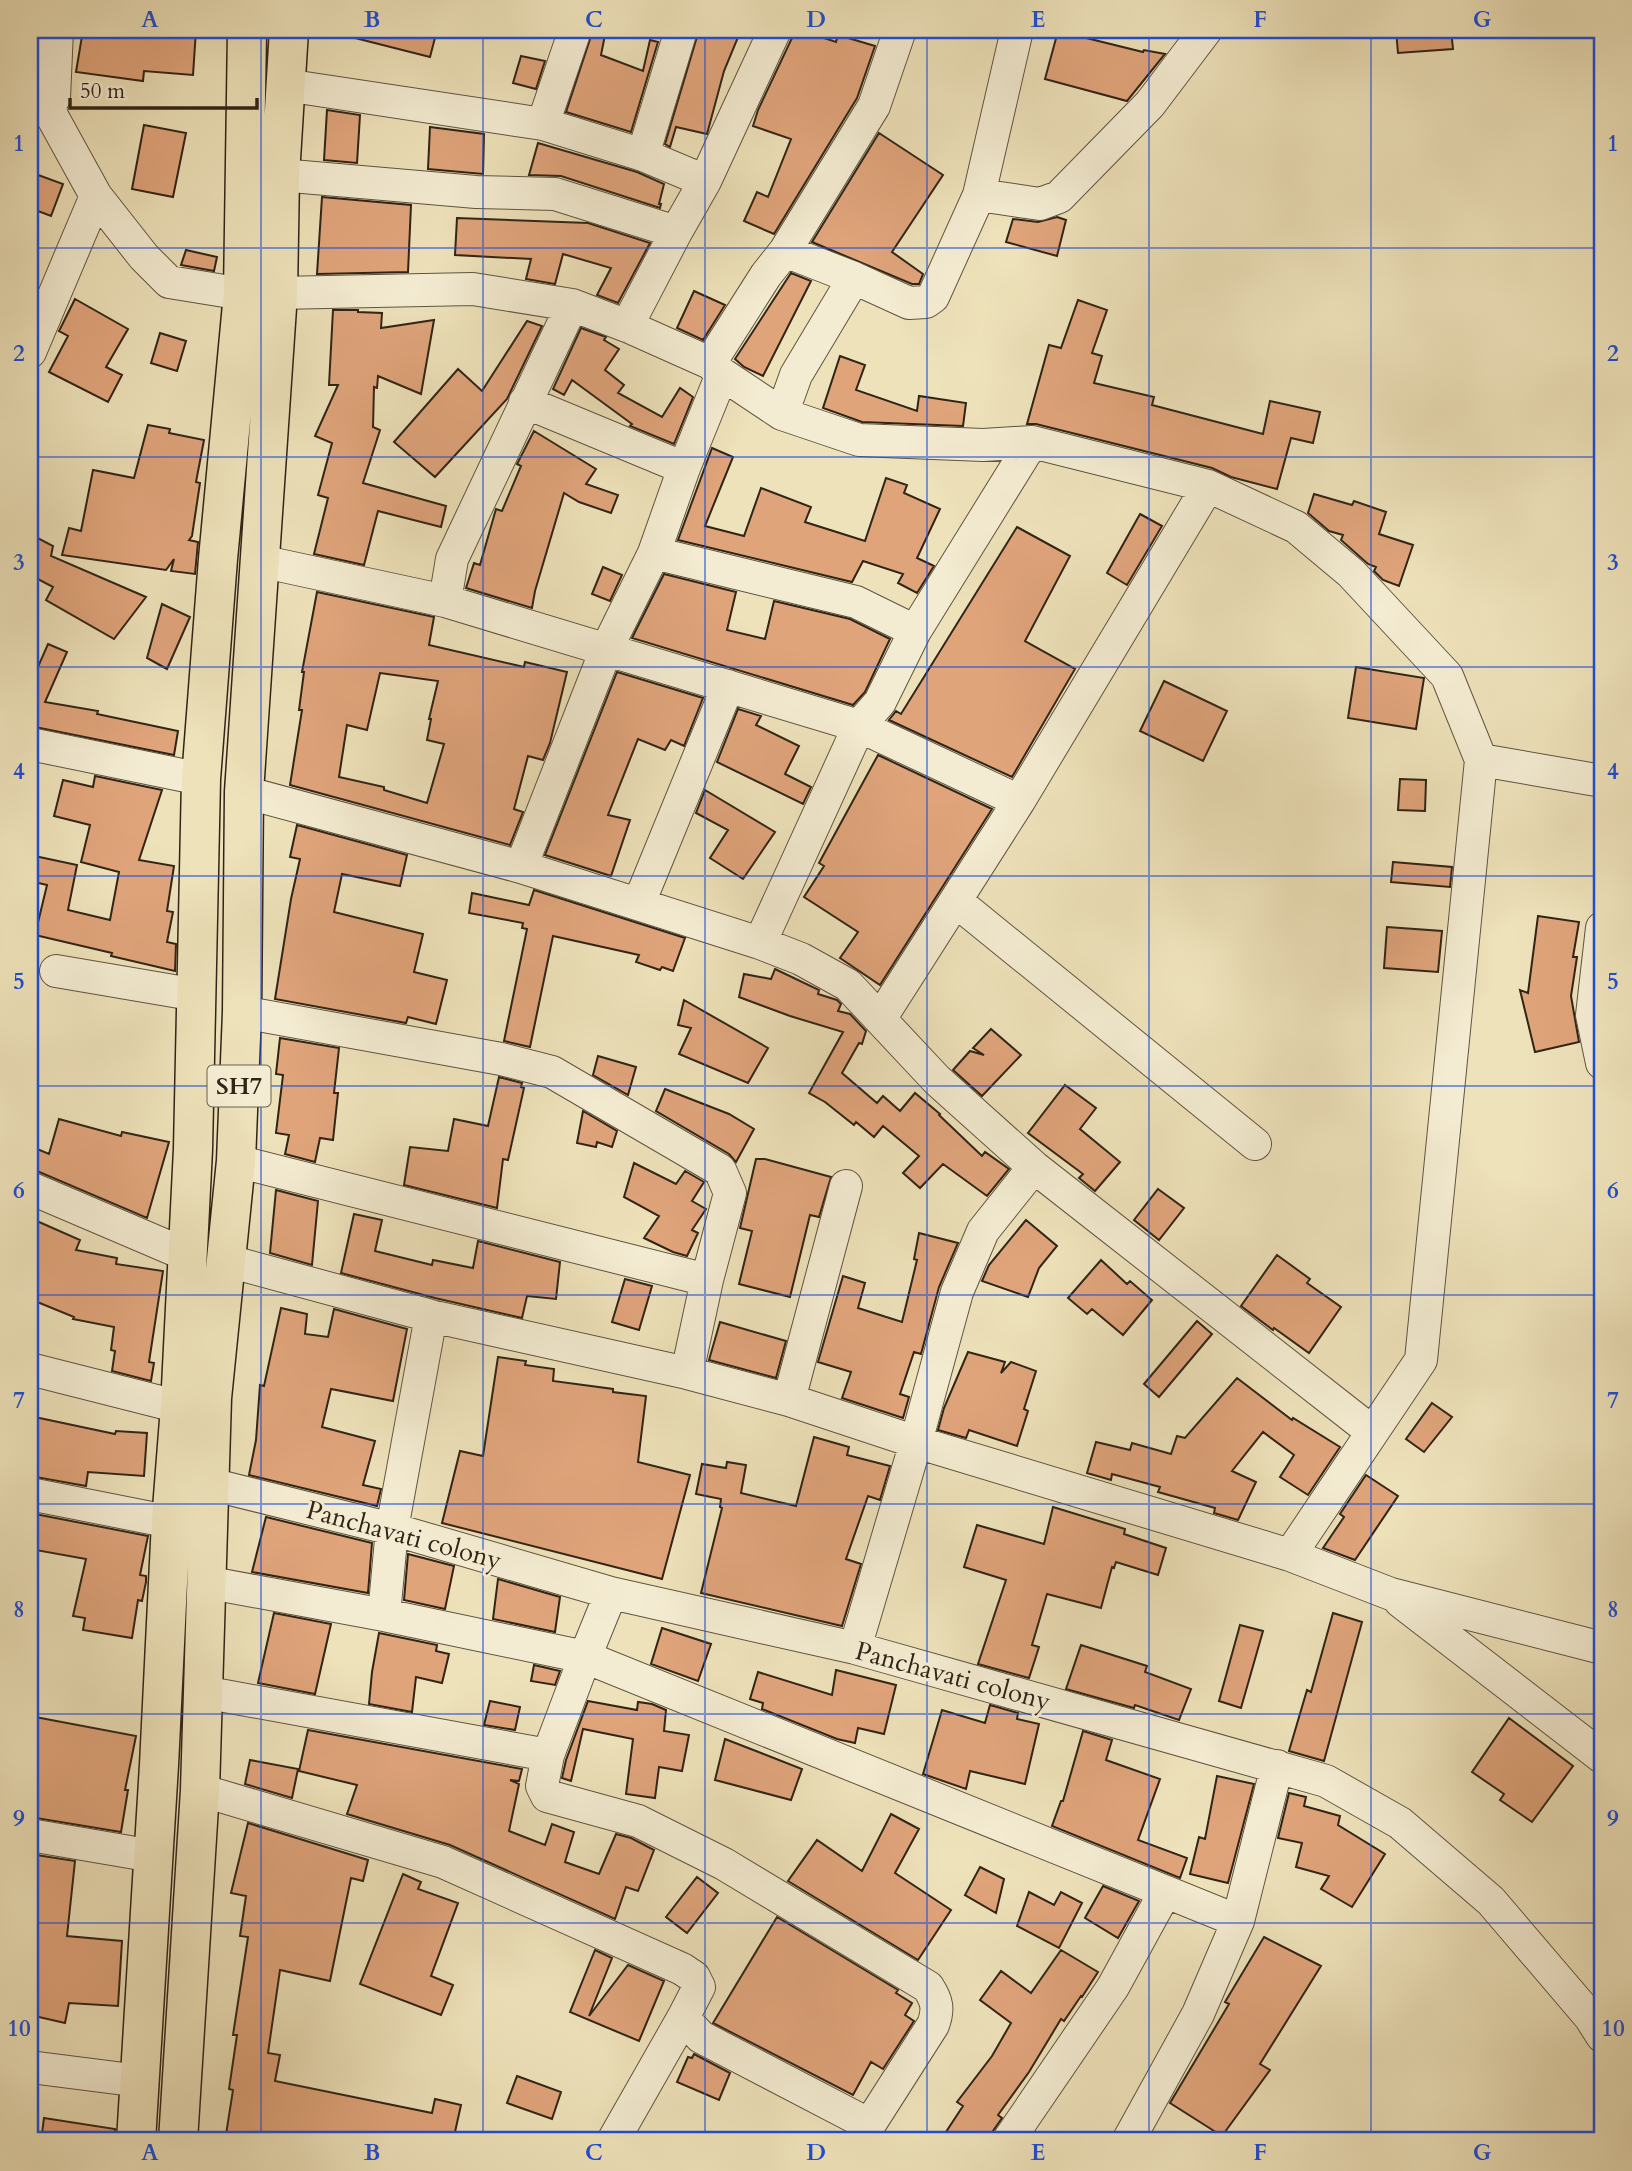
<svg xmlns="http://www.w3.org/2000/svg" width="1632" height="2171" font-family="Cardo,serif">
<style>
.building{fill:#e0a47b;stroke:#302417;stroke-width:2;fill-rule:evenodd}
.lines{fill:none;stroke-linecap:round;stroke-linejoin:round}
.minor-casing{stroke:#605440;stroke-width:34}
.major-casing{stroke:#302417;stroke-width:41}
.minor{stroke:#f4ecd2;stroke-width:32}
.major{stroke:#eee2ba;stroke-width:38}
.grid{fill:none;stroke:#1d4ed8;stroke-width:2;stroke-opacity:0.55}
.labels{text-anchor:middle;dominant-baseline:central;stroke-width:6;stroke-linejoin:round;paint-order:stroke}
.shield{fill:#f4ecd2;stroke:#6b604f;stroke-width:2}
.shield-label{font-size:24px;font-weight:bold;fill:#302417}
.street-label{font-size:26px;fill:#302417;stroke:#f4ecd2}
.neatline{fill:none;stroke:#1d4ed8;stroke-width:2.5}
.grid-label{font-size:23px;text-anchor:middle;font-weight:bold;fill:#1d4ed8}
</style>
<rect width="100%" height="100%" fill="#eee2ba"/>
<filter id="stains"><feTurbulence type="fractalNoise" baseFrequency=".00286" numOctaves="4"/><feColorMatrix values="0 0 0 0 .2 0 0 0 0 .09 0 0 0 0 .02 0 0 0 .5 -.17"/></filter>
<radialGradient id="worn" r=".72"><stop offset=".6" stop-color="#630" stop-opacity="0"/><stop offset="1" stop-color="#630" stop-opacity=".3"/></radialGradient>
<path class="building" d="M83,30h113l-3,45 -49,-4 -1,10 -67,-9z
M352,30h85l-7,27 -79,-20z
M593,30h13l-5,25 42,16 7,-31 8,2 -27,90 -65,-20z
M699,30h42l-17,41 -17,63 -31,-7 -6,20 -5,-3z
M793,30h7l36,12 2,-7 37,11 -18,52 -83,136 -30,-13 13,-29 11,5 23,-58 -38,-13 5,-16 34,-72z
M1396,30h55l2,19 -55,4z
M1058,31l85,21 1,-2 21,4 -38,47 -82,-22z
M521,56l24,5 -9,28 -23,-6z
M327,110l33,5 -3,48 -33,-3z
M144,125l42,8 -13,64 -41,-8z
M430,127l54,7 -1,40 -55,-5z
M879,133l64,42 -51,77 31,22 -4,10h-7l-100,-42z
M538,143l99,29 27,12 -5,20h2l-1,4 -99,-32 -32,-1z
M30,172l33,12 -12,32 -21,-8z
M322,197l89,8 -3,67 -91,2z
M1057,217l9,3 -9,36 -51,-14 7,-23 25,3z
M457,218l131,5 62,20 -32,60 -21,-8 14,-27 -48,-14 -8,30 -29,-5 5,-20 -76,-4z
M186,250l31,7 -3,14 -33,-6z
M791,273l20,8 -48,95 -19,-9 -9,-8z
M694,291l31,14 -22,35 -26,-12z
M75,299l53,30 -22,38 16,8 -14,27 -59,-30 19,-36 -9,-5z
M1078,300l29,10 -15,43 10,3 -8,27 60,14 -2,8 111,29 7,-33 50,11 -7,31 -22,-5 -14,51 -46,-12 -19,-9 -176,-44h-9l22,-79 12,3z
M333,310h25v2l24,1 -1,15 53,-8 -13,74 -43,-18 -1,12 -3,-1 -1,40 7,3 -17,53 83,23 -5,21 -63,-16 -14,54 -50,-11 14,-56 -10,-3 14,-52 -17,-7 23,-51h-9z
M527,321l15,5 -35,73 -72,78 -41,-35 64,-73 24,22z
M581,328l25,9 -2,3 15,9 -14,21 19,15 -6,8 44,24 18,-29 13,9 -19,47 -44,-18 2,-2 -60,-44 -8,15 -11,-6z
M160,333l26,8 -9,30 -26,-8z
M840,356l25,9 -9,25 61,21 2,-15 47,7 -3,23 -101,-4 -39,-14z
M148,425l22,4 -1,4 35,7 -8,42 4,1 -8,53 -3,4 9,2 -3,32 -24,-3 3,-12 -8,11 -104,-15 7,-27 12,3 12,-61 41,8z
M534,431l62,38 -10,15 32,11 -7,18 -32,-11 -15,-9 -29,98 -3,17 -66,-20 8,-25 6,2 16,-56 6,2 19,-45 -4,-2z
M712,448l21,9 -28,69 39,10 17,-48 50,19 -6,15 60,19 21,-63 21,7 -3,8 36,16 -23,49 17,8 -17,27 -19,-10 5,-9 -40,-13 -11,21 -174,-42z
M1314,494l38,11 2,-4 32,11 -7,22 34,11 -14,41 -16,-6 -9,-9 2,-4 -8,-3 -27,-24 2,-5 -14,-4 -21,-18z
M1140,514l22,12 -35,59 -20,-12z
M1017,527l53,29 -45,85 50,28 -63,108 -123,-57 7,-9 5,3z
M30,534l23,12 -2,10 95,41 -32,42 -68,-39 7,-13 -23,-12z
M603,567l19,8 -12,26 -18,-7z
M664,574l72,18 -9,38 38,9 9,-38 76,18 40,20 -25,53 -12,13 -221,-67z
M317,592l117,25 -5,28 95,22 1,-5 42,10 -17,71 -7,17 -15,-4 -14,53 9,3 -13,33 -220,-60 12,-75h-3l5,-38h-2zM380,673l58,8 -9,38h2l-4,21 17,4 -17,59 -43,-13v-3l-45,-10 8,-52 20,5z
M162,604l28,13 -23,52 -20,-11z
M48,644l19,8 -22,50 53,9 -1,3 81,17 -4,24 -144,-29v-41z
M1356,667l68,11 -8,51 -68,-11z
M617,672l86,26 -19,48 -13,-6 -6,10 -27,-11 -30,76 22,5 -19,56 -66,-21z
M1164,681l63,30 -24,50 -63,-30z
M738,709l23,7 -5,9 43,21 -14,28 26,13 -8,17 -86,-42z
M878,755l114,54 -112,176 -40,-27 18,-26 -54,-35 20,-31 -5,-3z
M95,776l67,14 -23,70 35,6 -7,45 6,1 -6,30 9,2 -1,27 -64,-15 1,-3 -77,-18 12,-50 -17,-4v-26l47,10 -9,45 42,10 9,-48 -38,-10 9,-37 -36,-9 9,-36 30,7z
M1400,779l26,1 -1,31 -27,-1z
M705,790l70,42 -32,47 -33,-21 18,-28 -32,-17z
M297,825l110,30 -7,31 -58,-12 -8,38 89,22 -9,38 33,8 -11,44 -28,-7 -2,6 -131,-24 16,-100 9,-40 -10,-2z
M1393,862l59,5 -2,20 -59,-5z
M534,890l151,48 -12,33 -11,-4 -2,3 -24,-8 3,-7 -86,-19 -23,111 -26,-6 23,-112 -5,-1 1,-5 -54,-10 3,-20 57,12z
M1538,916l41,6 -6,35h4l-6,39 8,46 -44,10 -15,-62 8,3z
M1387,927l55,4 -4,41 -54,-4z
M775,969l44,21 -1,4 19,6 4,4 -3,7 12,3 16,17 -4,13 -3,-1 -17,30 35,30 6,-7 17,15 15,-18 25,21 -1,1 43,41 3,-4 24,17 -22,27 -44,-32 -23,24 -17,-15 16,-17 -36,-30 -9,11 -18,-15 -2,3 -29,-23 -16,-9 34,-61 -53,-16 -51,-19 5,-23 27,5z
M684,1000l84,48 -20,35 -69,-29 12,-26 -13,-3z
M991,1029l30,26 -39,41 -29,-26 17,-19 14,4 -11,-7z
M280,1038l59,10 -5,45h4l-5,47 -13,-2 -5,24 -30,-8 4,-19 -13,-2 7,-58 -7,-1z
M598,1056l38,11 -8,28 -35,-20z
M499,1077l23,6 -1,4 3,1 -16,72 -5,-1 -6,49 -93,-23 6,-38 38,4 6,-32 34,7z
M1065,1085l31,23 -16,21 40,33 -25,29 -16,-13 4,-4 -55,-41z
M665,1089l64,25 25,15 -18,33 -7,-8 -73,-43z
M583,1111l34,20 -5,16 -15,-5 -1,5 -19,-4z
M59,1119l62,17 1,-4 47,10 -22,76 -110,-47 -7,-1v-24l19,8z
M756,1159h9l66,18 -12,40 -9,-2 -20,82 -51,-13 13,-53 -12,-3z
M634,1163l42,21 9,-13 19,11 -12,19 14,8 -14,21 6,3 -11,23 -14,-4 -29,-14 15,-22 -35,-19z
M1158,1189l26,19 -25,32 -25,-20z
M276,1190l42,11 -6,64 -42,-12z
M354,1214l28,6 -7,31 57,14 1,-5 40,8 5,-27 82,21 -4,37 -29,-3 -5,22 -87,-20 -94,-25z
M30,1218l50,22 -4,10 41,8 -1,6 47,7 -14,91 5,1 -3,18 -39,-10 3,-20 -4,-1 3,-23 -41,-8 1,-2 -44,-18z
M1026,1220l31,26 -18,22 -11,29 -46,-16 7,-16z
M919,1233l39,10 -19,44 -18,67 -7,-2 -14,42 9,3 -6,21 -61,-20 9,-26 -33,-10 25,-86 22,7 -7,25 44,14 15,-62 -3,-1z
M1277,1255l33,24 -3,4 34,24 -32,46 -35,-25 -1,2 -32,-24z
M1101,1260l26,24 3,-3 22,19 -29,35 -31,-26 -5,5 -19,-16z
M625,1279l27,7 -13,44 -27,-8z
M281,1308l26,6 -2,20 23,3 6,-28 73,20 -14,72 -62,-12 -9,38 53,14 -12,44 18,4 -4,17 -128,-31 7,-35 4,-55 4,1z
M1197,1321l15,13 -53,63 -15,-13z
M720,1322l66,19 -10,37 -67,-18z
M968,1352l37,10 -4,11 10,-11 25,9 -12,38 4,2 -11,35 -48,-16 -3,8 -28,-8 6,-22z
M498,1357l28,4 -1,4 29,4 -1,12 60,8v3l33,4 -8,66 52,13 -28,104 -220,-56 18,-72 23,5z
M1237,1378l55,42 1,-2 47,29 -32,48 -28,-18 14,-22 -31,-23 -31,39 24,11 -18,38 -24,-7 1,-5 -57,-16 2,-5 -48,-13 -1,6 -24,-7 9,-31 34,8 2,-7 39,11 6,-18 8,2z
M1432,1403l20,14 -28,35 -18,-13z
M30,1416l85,18 1,-3 31,2 -3,43 -56,-4 -2,14 -56,-10z
M814,1437l35,10 -2,8 43,11 -10,34 -12,-4 -22,63 15,5 -19,62 -141,-33 21,-85 -2,-1 1,-8 -25,-5 6,-30 24,4 1,-6 19,3 -5,28 55,13z
M1366,1475l32,21 -43,64 -32,-12 21,-31 -4,-3z
M1053,1507l72,22 -1,5 42,14 -8,27 -42,-13 -2,6 -2,-1 -11,41 -54,-14 -15,51 7,2 -10,31 -51,-14 28,-84 -42,-13 13,-42 67,19z
M30,1513l118,23 -8,39 6,1v6l-4,19 -4,-1 -6,38 -49,-8 2,-12 -12,-2 13,-57 -56,-10z
M266,1517l106,26 -4,50 -116,-21z
M408,1554l46,12 -9,43 -41,-9z
M498,1579l62,18 -5,35 -62,-13z
M274,1613l57,11 -16,70 -57,-11z
M1333,1613l29,9 -38,139 -35,-10 18,-61 4,2z
M1240,1625l23,6 -22,77 -22,-7z
M662,1628l49,16 -13,37 -47,-17z
M379,1633l58,12 -1,6 13,3 -7,29 -26,-6 -4,35 -43,-8 3,-32z
M1081,1645l66,21 -2,6 46,17 -12,31 -44,-15 -1,3 -68,-19z
M534,1665l26,6 -5,14 -24,-4z
M836,1670l60,15 -12,49 -26,-6 -3,15 -18,-4 -75,-30 1,-6 -13,-4 8,-27 74,23z
M490,1701l30,6 -5,23 -31,-5z
M588,1701l49,9 1,-8 14,2 14,6 -2,21 25,4 -7,36 -23,-4 -4,31 -29,-4 7,-55 -50,-10 -12,52 -9,-3 4,-18z
M990,1705l28,8 -1,6 22,5 -14,60 -55,-13 -4,18 -43,-15 19,-64 43,13z
M30,1716l106,20 -11,54h3l-7,42 -91,-15z
M1509,1718l64,48 -41,56 -32,-22 4,-6 -32,-22z
M308,1730l214,39 -3,12 -9,-1 9,4 -10,47 36,14 7,-21 22,8 -9,30 34,12 17,-40 15,4 23,12 -16,41 -12,-4 -11,32 -165,-74 -103,-31 10,-29 -58,-14z
M1083,1731l29,9 -6,20 54,19 -22,61 49,18 -7,20 -128,-52 9,-25h2z
M725,1739l77,30 -11,31 -76,-20z
M250,1760l48,9 -6,29 -47,-14z
M1217,1776l37,8 -26,99 -38,-9 9,-37 6,2z
M1289,1793l17,4 -2,9 36,10 -2,9 47,29 -33,53 -31,-18 8,-13 -33,-9 6,-24 -24,-5z
M891,1814l28,15 -24,44 56,37 -33,50 -130,-79 29,-41 45,31z
M248,1823l120,37 -5,21 -12,-3 -21,103 -50,-11 -12,83 12,2 -5,26 157,32 3,-14 26,6 -8,36h-228l8,-51 -4,-1 8,-54h-4l15,-98 -8,-1 6,-40 -15,-3z
M30,1854l45,7 -8,75 55,5 -4,65 -49,-3 -4,20 -35,-8z
M980,1867l24,12 -8,34 -31,-18z
M403,1874l18,8 -3,7 40,14 -27,73 22,9 -12,30 -81,-31z
M697,1877l21,16 -31,40 -21,-16z
M1103,1886l36,15 -21,37 -33,-20z
M1029,1892l25,13 7,-13 21,11 -23,45 -42,-22z
M777,1917l121,73 -2,3 16,10 -7,12 9,6 -31,48 -12,-7 -18,33 -140,-72z
M1264,1937l57,29 -61,98 10,6 -48,66 -52,-33 59,-99 -4,-2z
M595,1950l17,8 -23,58 39,-51 36,16 -25,60 -69,-29z
M1061,1950l37,22 -16,25 -1,-1 -17,25 -3,-2 -32,53 -31,43 4,3 -9,13 -3,10h-50l23,-35 -6,-4 35,-46 19,-33 -31,-23 21,-29 30,22z
M694,2054l36,19 -11,27 -42,-18 11,-25 4,1z
M517,2076l44,16 -9,27 -45,-16z
M44,2118l71,11 -1,12h-73z"/>
<g class="lines">
<g class="minor-casing">
<path id="minor" d="M30,48l23,70 43,78 48,61 25,25 74,12
M285,85l258,39 100,31 62,26
M54,98l3,-68
M543,124l32,-94
M643,155l38,-125
M280,175l196,17 79,2 121,38 -49,94
M979,195l61,9 19,-7 91,-93 56,-74
M676,232l29,-51 70,-151
M785,251l69,27 55,25 17,-1 7,-5 46,-102 38,-165
M278,293l195,-4 99,16 55,21 83,37 12,11 60,40 77,26 124,5 49,-3 176,44 88,41 55,46 96,103 34,84
M30,352l66,-156
M710,363l56,-88 19,-24 89,-145 26,-76
M525,402l159,66
M782,414l14,-39 58,-97
M654,553l202,49 59,29
M260,561l185,40 414,125 160,75
M445,601l7,-42 120,-254
M30,744l171,35
M1602,781l-121,-21 -60,600 -131,195 101,39 211,54
M244,792l277,75 239,76 41,16 47,26 89,95 97,87
M521,867l85,-217 48,-97 30,-85 38,-94
M957,902l298,242
M639,903l89,-217
M1602,928l-10,87 10,48
M760,943l99,-217 21,-24 35,-71 117,-189
M56,971l141,24
M880,1019l139,-218 189,-315
M236,1161l471,119 23,-87 -10,-23 -168,-98 -51,-13 -259,-47
M30,1188l157,67
M224,1260l207,56 256,57 102,27 127,42 374,113
M30,1369l150,38
M687,1373l20,-93
M789,1400l57,-214
M210,1484l182,45 219,64 244,55 471,133 74,42 91,78 99,116 12,19
M30,1494l141,28
M205,1582l179,33 201,42 -37,98 -6,31 5,10 91,25 86,43 204,123c9,14 11,22 5,38l-74,116
M611,1593l-26,64 653,264
M1400,1601l202,156
M384,1615l8,-86 39,-213
M855,1648l61,-206 41,-150 26,-61 51,-64 337,264
M203,1692l345,63
M200,1790l243,72 239,107 12,8 5,10 -16,31 18,19 167,87
M30,1835l123,21
M30,2067l110,14
M613,2141l70,-123
M1008,2141l105,-154 52,-95
M1128,2141l70,-127 40,-93 39,-155"/>
</g>
<g class="major-casing">
<path id="major" d="M136,2141l23,-376 12,-243 9,-115 13,-258 8,-370 17,-220 25,-265 4,-264
M178,2141l22,-351 12,-392 24,-237 6,-149 2,-220 34,-499 2,-118 9,-145"/>
</g>
<use href="#minor" class="minor"/>
<use href="#major" class="major"/>
</g>
<path class="grid" d="M261,30v2111M483,30v2111M705,30v2111M927,30v2111M1149,30v2111M1371,30v2111M30,248h1572M30,457h1572M30,667h1572M30,876h1572M30,1086h1572M30,1295h1572M30,1504h1572M30,1714h1572M30,1923h1572"/>
<g class="labels">
<rect class="shield" x="207.5" y="1065.5" width="63" height="41" rx="5"/>
<g class="shield-label">
<text x="239" y="1086">SH7</text>
</g>
<g class="street-label">
<text transform="translate(404 1535) rotate(15)">Panchavati colony</text>
<text transform="translate(953 1676) rotate(15)">Panchavati colony</text>
</g>
</g>
<rect width="1632" height="2171" fill="none" stroke="#eee2ba" stroke-width="77"/>
<path d="M70 98v10h187v-10" fill="none" stroke="#302417" stroke-width="3.5"/>
<text x="80" y="98" font-size="21" fill="#302417" stroke="#f4ecd2" stroke-width="5" paint-order="stroke">50 m</text>
<rect x="38" y="38" width="1556" height="2094" class="neatline"/>
<g class="grid-label">
<text x="150" y="27">A</text>
<text x="372" y="27">B</text>
<text x="594" y="27">C</text>
<text x="816" y="27">D</text>
<text x="1038" y="27">E</text>
<text x="1260" y="27">F</text>
<text x="1482" y="27">G</text>
<text x="19" y="151">1</text>
<text x="1613" y="151">1</text>
<text x="19" y="361">2</text>
<text x="1613" y="361">2</text>
<text x="19" y="570">3</text>
<text x="1613" y="570">3</text>
<text x="19" y="779">4</text>
<text x="1613" y="779">4</text>
<text x="19" y="989">5</text>
<text x="1613" y="989">5</text>
<text x="19" y="1198">6</text>
<text x="1613" y="1198">6</text>
<text x="19" y="1408">7</text>
<text x="1613" y="1408">7</text>
<text x="19" y="1617">8</text>
<text x="1613" y="1617">8</text>
<text x="19" y="1826">9</text>
<text x="1613" y="1826">9</text>
<text x="19" y="2036">10</text>
<text x="1613" y="2036">10</text>
<text x="150" y="2160">A</text>
<text x="372" y="2160">B</text>
<text x="594" y="2160">C</text>
<text x="816" y="2160">D</text>
<text x="1038" y="2160">E</text>
<text x="1260" y="2160">F</text>
<text x="1482" y="2160">G</text>
</g>
<rect width="100%" height="100%" filter="url(#stains)"/>
<rect width="100%" height="100%" fill="url(#worn)"/>
</svg>
